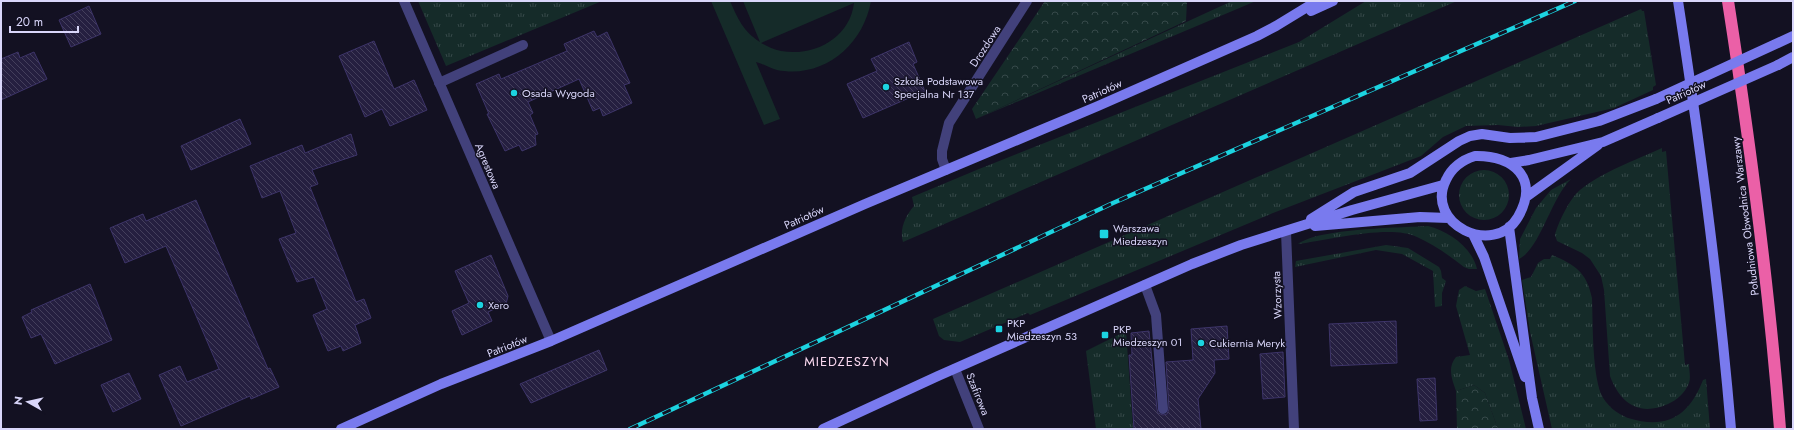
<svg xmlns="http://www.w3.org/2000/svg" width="1794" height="430" font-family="Jost,sans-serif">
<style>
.grass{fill:url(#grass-tufts)}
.forest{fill:url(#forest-crowns)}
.garden{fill:#152b29;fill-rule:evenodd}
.building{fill:url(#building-back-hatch);stroke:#3d3469}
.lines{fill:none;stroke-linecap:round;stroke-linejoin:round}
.service{stroke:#42417b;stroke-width:10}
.minor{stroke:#42417b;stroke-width:10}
.secondary{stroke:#797aee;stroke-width:10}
.motorway{stroke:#eb60a7;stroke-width:12}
.rail-casing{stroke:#1cd3e0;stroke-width:4.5}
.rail{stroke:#131122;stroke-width:3;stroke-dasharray:9;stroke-linecap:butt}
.secondary-bridge{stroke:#797aee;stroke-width:10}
.poi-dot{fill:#1cd3e0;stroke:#131122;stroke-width:1.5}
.labels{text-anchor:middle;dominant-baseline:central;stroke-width:3;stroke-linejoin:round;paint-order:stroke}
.street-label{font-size:11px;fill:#d9d6fa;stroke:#131122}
.poi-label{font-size:11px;fill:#d9d6fa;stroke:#131122;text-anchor:start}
.quarter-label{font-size:13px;letter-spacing:1px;fill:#fad8ef;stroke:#131122}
</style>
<defs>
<pattern id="grass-tufts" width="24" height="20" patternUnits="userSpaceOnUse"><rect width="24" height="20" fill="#152b29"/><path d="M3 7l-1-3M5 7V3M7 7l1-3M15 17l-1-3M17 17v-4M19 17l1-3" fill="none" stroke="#364949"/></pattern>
<pattern id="forest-crowns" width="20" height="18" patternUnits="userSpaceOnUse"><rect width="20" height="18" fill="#152b29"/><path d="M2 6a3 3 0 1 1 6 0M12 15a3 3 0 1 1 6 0" fill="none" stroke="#364949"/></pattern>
<pattern id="building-back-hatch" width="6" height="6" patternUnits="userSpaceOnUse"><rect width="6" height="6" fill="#251f40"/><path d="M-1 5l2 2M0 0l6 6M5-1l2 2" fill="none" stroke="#443f5c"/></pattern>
</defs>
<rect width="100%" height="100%" fill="#131122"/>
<path class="grass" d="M418,1h184l-156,65z
M1232,1h24l-280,118z
M1366,1h91l-554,241c-4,-13 3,-27 11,-36l-2,-9 67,-28 320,-127z
M1641,9l1,2h2l12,74 -3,2v3l-39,18 -78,18 -18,1 -20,-2 -32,1 -23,11 -22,19 -148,57 -243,102 -2,-2 -68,29 -16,-2 -5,-4 -6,-17z
M1662,148v4l4,-1 19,214 4,-1c0,6 2,13 0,19 -4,10 -12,17 -21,21 -29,13 -48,-1 -58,-28l-6,-86 -3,-14 -11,-17 -8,-6 -25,-12 -2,-6c3,-12 15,-37 25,-45 22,-18 56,-30 82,-42z
M1459 195a25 25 0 1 1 50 0a25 25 0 1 1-50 0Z
M1571,179c-20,19 -31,70 -52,80l1,-20 16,-31 15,-18z
M1428,226c20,5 44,21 49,43h-8l-5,-2c-14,-11 -31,-23 -47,-30 -26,-13 -89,3 -119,7 22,-16 100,-16 130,-18z
M1386,245l22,3 31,19 2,4 1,7 4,3 -4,12v13l-7,1 -2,-36 -31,-17 -26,-4 -81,17 1,-6z
M1552,255c23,10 34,16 40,43 1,27 0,72 9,96 5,11 16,20 27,24 39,12 61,-2 75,-38l3,-1 4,50h-158l-22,-97 -8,-52 9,-3 7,-14 6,-4h6z
M1465,286l11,5 9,-2 24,71 17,69h-28l-13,-36 -11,-8 -18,6c-4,-12 -9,-23 0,-34l14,-2 -14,-49 3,-16z
M1126,331l7,98h-37l-10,-78z"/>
<path class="forest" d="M1045,1h142l-1,20 -210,98 -4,-10z
M1474,385l11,8 13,36h-41l-1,-38z"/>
<path class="garden" d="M711,1h19c8,18 13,30 30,41l-17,-41h128c-8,45 -48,78 -94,69 -7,-2 -14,-6 -21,-8l24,57 -16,6zM854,3c-4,35 -40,54 -73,48 -7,-1 -14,-5 -20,-8z"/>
<path class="building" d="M89,6l12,28 -30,13 -12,-27z
M594,31l3,6 10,-5 23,51 -6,2 8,18 -29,13 -3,-8 -7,3 -14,-32 -51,23 5,11 -3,2 8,19 -3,1 1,10 -14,6 -3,-6 -14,6 -18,-37h2l-13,-30 23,-10 2,5 66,-28 -3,-7z
M374,41l20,48 20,-9 13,30 -37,16 -8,-17 -17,8 -26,-61z
M909,42l8,20 -4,2 12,27 -62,27 -16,-34 30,-13 -6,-12z
M18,52l2,6 14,-6 13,27 -46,21v-41z
M240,119l11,25 -60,26 -10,-24z
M351,134l6,21 -45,15 6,14 -8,3 46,115 8,-3 7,19 -16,7 6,18 -18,8 -2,-5 -13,5 -15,-36 14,-6 -13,-32 -17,5 -18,-43 17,-6 -16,-42 -18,7 -12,-32 52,-21 3,8z
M196,200l72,169 2,-1 9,19 -28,12 -1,-3 -69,30 -22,-51 21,-9 7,16 32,-13 -53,-123 -41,17 -15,-35 33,-14 3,7z
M491,255l17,41 -2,8 -18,8 4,9 -30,14 -10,-24 17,-8 -14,-32z
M90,284l22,56 -57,24 -14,-30 -10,4 -9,-21 10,-5 -1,-2z
M1396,321l1,42 -66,3 -2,-42z
M1227,326l2,33 -15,1 1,13 -17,26 3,30h-67l-5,-74h3l-1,-22 18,-2 8,78 1,4 5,2 4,-1 2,-5 -3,-47 27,-2 -2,-31z
M599,350l8,20 -76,33 -11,-19z
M1283,352l2,45 -22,2 -3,-45z
M129,373l12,26 -28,13 -12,-27z
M1435,378l2,42 -17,1 -3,-42z"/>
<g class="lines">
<path class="service" d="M439,83l84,-38
M1286,232l8,197
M1145,285l11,30 7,94"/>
<path class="minor" d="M404,1l147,340
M946,170l-4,-11v-8l7,-28 78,-122
M955,369l24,60"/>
<path class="secondary" d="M1678,1c22,142 41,285 53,428
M1311,11l22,-10
M1778,65l15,-8
M1475,156c39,-1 65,23 43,61 -24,41 -94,7 -72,-37 6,-13 16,-20 29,-24z
M1511,163l18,-3 74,-18 55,-24
M1526,197l72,-52
M1311,219l43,-27 56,-19 49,-32 11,-5 12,-2 28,4 26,-1 63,-16 57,-22
M1315,226l105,-9 29,1
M1509,227l23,171 7,31
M1473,234l11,23 41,120
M341,429l100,-45 110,-43 314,-137 233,-98 159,-70 19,-10 41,-25
M823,429l115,-53 254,-112 49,-19 111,-35 91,-25"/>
<path class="motorway" d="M1728,1c22,142 41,285 52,428"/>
<g class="rail-casing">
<path id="rail" d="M630,429l483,-226 462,-202"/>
</g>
<use href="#rail" class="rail"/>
<path class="secondary-bridge" d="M1656,99l137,-63
M1658,118l120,-53"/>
</g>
<g class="poi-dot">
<circle cx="886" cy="87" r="4"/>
<circle cx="514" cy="93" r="4"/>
<rect x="1099" y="229" width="10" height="10" rx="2"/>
<circle cx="480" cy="305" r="4"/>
<rect x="995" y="325" width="8" height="8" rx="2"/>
<rect x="1101" y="331" width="8" height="8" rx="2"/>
<circle cx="1201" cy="343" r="4"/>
</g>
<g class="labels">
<g class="street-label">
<text transform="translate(985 46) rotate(-57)">Drozdowa</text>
<text transform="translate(1102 91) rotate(-24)">Patriotów</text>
<text transform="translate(1686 92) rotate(-24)">Patriotów</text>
<text transform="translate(488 166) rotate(67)">Agrestowa</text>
<text transform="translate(1745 216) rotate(-97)">Południowa Obwodnica Warszawy</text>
<text transform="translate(804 217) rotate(-24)">Patriotów</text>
<text transform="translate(1277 295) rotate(-92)">Wzorzysta</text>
<text transform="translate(507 346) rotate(-22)">Patriotów</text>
<text transform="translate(978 394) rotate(68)">Szafirowa</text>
</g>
<g class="poi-label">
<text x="894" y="81">Szkoła Podstawowa<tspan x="894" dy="13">Specjalna Nr 137</tspan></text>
<text x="522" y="93">Osada Wygoda</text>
<text x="1113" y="228">Warszawa<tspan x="1113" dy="13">Miedzeszyn</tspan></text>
<text x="488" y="305">Xero</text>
<text x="1007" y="323">PKP<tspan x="1007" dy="13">Miedzeszyn 53</tspan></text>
<text x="1113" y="329">PKP<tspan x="1113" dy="13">Miedzeszyn 01</tspan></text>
<text x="1209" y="343">Cukiernia Meryk</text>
</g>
<g class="quarter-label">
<text x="847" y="361">MIEDZESZYN</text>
</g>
</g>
<rect width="1794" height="430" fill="none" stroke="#d9d6fa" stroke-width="4"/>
<g transform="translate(28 402) rotate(278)" stroke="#131122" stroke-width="3" paint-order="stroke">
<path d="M0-3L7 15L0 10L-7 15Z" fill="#d9d6fa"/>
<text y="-6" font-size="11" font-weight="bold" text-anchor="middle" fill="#d9d6fa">N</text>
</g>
<path d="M10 26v6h68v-6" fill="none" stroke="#d9d6fa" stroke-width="2"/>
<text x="16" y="26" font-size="12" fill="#d9d6fa" stroke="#131122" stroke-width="3" paint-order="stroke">20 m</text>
</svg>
